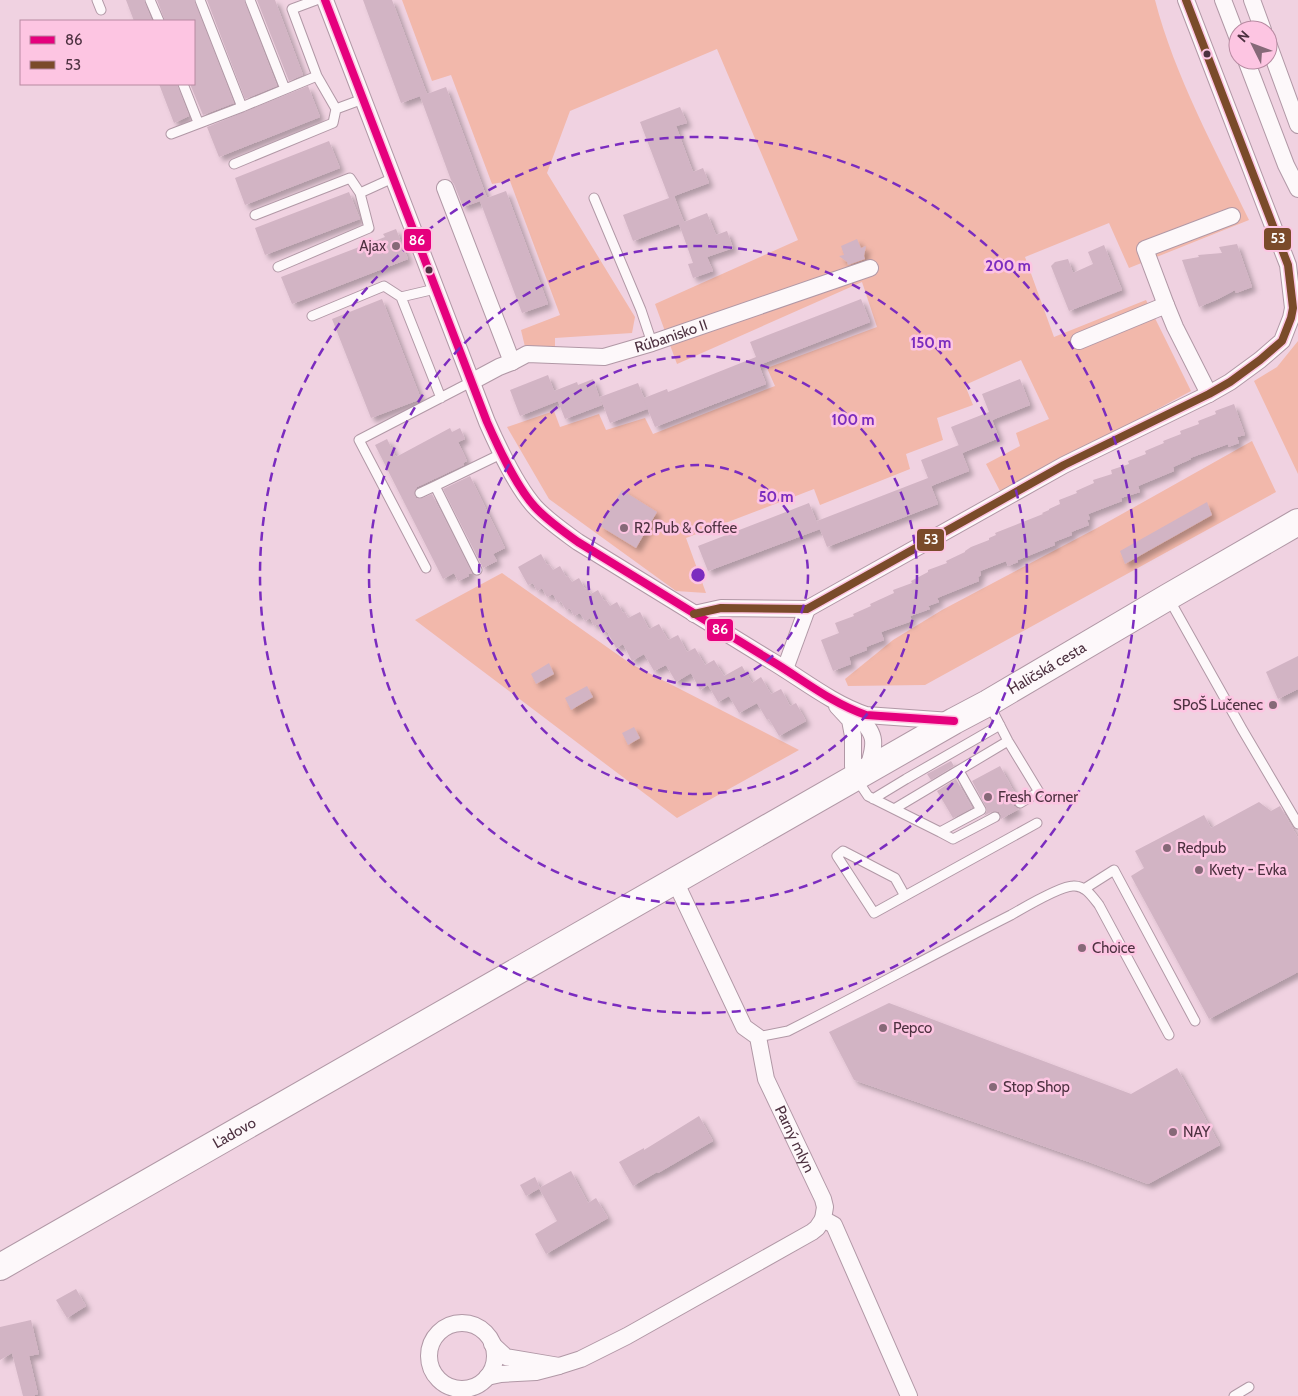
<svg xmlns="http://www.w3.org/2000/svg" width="1298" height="1396" font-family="Cabin,sans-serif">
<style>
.green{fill:#f2b8ab}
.building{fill:#d2b4c4;filter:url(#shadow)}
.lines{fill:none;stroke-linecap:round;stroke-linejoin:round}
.lane-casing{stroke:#b198a6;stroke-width:11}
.street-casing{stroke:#b198a6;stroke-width:18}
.primary-casing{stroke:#b198a6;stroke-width:28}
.lane{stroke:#fdf8fa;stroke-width:9}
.street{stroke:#fdf8fa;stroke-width:16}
.primary{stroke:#fdf8fa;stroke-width:26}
.bus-1-casing{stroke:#fdc5e2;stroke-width:11}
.bus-2-casing{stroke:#fdc5e2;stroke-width:11}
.bus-1{stroke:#e5007d;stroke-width:8}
.bus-2{stroke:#7a4b2a;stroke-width:8}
.ring{fill:none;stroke:#7b2cbf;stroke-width:2.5;stroke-dasharray:9 6}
.bus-dot{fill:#4d3140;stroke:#fdc5e2;stroke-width:2}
.poi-dot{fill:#866978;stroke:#fdc5e2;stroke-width:2}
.labels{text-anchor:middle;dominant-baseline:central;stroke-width:5;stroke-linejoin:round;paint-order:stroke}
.poi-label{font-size:15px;fill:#4d3140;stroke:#fdc5e2;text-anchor:start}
.street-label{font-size:15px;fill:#4d3140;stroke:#fdc5e2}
.centre{fill:#7b2cbf;stroke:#fdc5e2;stroke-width:2.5}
.ring-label{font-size:15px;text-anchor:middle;font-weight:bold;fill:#7b2cbf;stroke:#fdc5e2;stroke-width:5;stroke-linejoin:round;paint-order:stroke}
.line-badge{stroke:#fdc5e2;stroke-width:2}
.badge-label{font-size:14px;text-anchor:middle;font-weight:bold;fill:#fff}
</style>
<defs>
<filter id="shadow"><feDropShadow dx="4.5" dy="4.5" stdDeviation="2.5" flood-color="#0004"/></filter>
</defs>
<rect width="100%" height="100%" fill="#f0d2e1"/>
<path class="green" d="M402,0h753c20,77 60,149 94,220l-120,48 -20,-45 -84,34 29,80 92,-37 45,91 -190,102 -15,-29 34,-18 -4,-13 33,-14 -28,-59 -56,25 8,20 -36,13 6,22 -37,14 4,15 -90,36 -6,-16 -128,49 20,55 -30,-2 -127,-92 -42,-72 47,-16 6,16 39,-13 7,16 39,-12 8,16 122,-48 -8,-18 110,-41 -15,-45 -185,82 -22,-60 143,-64 -81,-191 -147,62 -23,62 88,144 -3,16 -77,5v11l-29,2 -5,-21 39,-15 -50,-134 -18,3 -41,-109 -19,6z
M1298,341v133l-44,-93 23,-14z
M1252,441l24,51 -351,193 -77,1 -3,-7 48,-39 49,-30 155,-82z
M502,573l129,91 168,86 -122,68 -262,-198z"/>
<path class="building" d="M126,0h18l8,21h-18z
M157,0h37l40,103 -31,12 -13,-31h4v-63h-29z
M207,0h37l33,86 -32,13z
M257,0h18l28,75 -14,6z
M363,0h29l35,94 19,-7 41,111 19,-7 42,113 -26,9 -42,-112 -17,6 -9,-23 -3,-4 -31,-84 -19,7z
M159,84h18l12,32 -15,7z
M308,86l12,31 -101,40 -12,-30z
M680,107l7,16 -11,3 17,46 10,-4 6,15 -35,13 10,26 23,-9 9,22 11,-4 6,17 -26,9 6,14 -20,7 -5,-14 5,-1 -14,-39 -46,17 -10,-26 46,-17 -29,-76z
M329,141l11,27 -95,37 -10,-27z
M349,192l11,27 -95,36 -10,-27z
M396,229l12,30 -116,45 -11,-27 104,-40 -2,-3z
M857,239l4,9 5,-2 -2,10 1,3 -17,6 -1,-3 -8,-6 5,-1 -3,-9z
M1237,244l15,43 -16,6 -1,-3 -17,9 -19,8 -17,-47 17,-3 -1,-2 24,-2 -3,-6z
M1104,245l18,45 -53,21 -18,-45 4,-4 13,-3 5,14 20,-9 -5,-12z
M382,299l39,100 -50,19 -39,-99z
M861,299l9,23 -111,43 7,19 -111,43 -11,-27 3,9 -37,14 -10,-26 38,-14 6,15 23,-9 1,3 88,-35 -6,-15z
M548,375l6,16 23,-9 1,3 15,-6 9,26 -37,14 -7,-18 -38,15 -10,-26z
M1020,379l10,26 -38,15 7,18 -37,15 -11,-26 38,-15 -7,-18z
M1234,404l11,31 -8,2 2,6 -11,4v-3l-38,14 1,1 -18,8 1,4 -36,15 2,6 -19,6 1,3 -34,13 2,5 -3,1 2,5 -18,7 1,3 -18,7 1,3 -37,15v2l-10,4 -2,-5 -26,10 1,4 -3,2 1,4 -42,17 2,4 -11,4 2,3 -20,7 2,5 -31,11 3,8 -18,7 1,3 -18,7 2,7 -18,7 -12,-31 18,-7 -4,-10 19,-7 -1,-2 18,-8 -1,-2 24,-11 -1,-3 19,-7 -1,-2 17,-9v-2l19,-7 -1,-2 19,-9v-1l6,-4 18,-7v-2l7,-3 -1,-2 48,-19 -1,-1 7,-3v-1l11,-5 -1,-4 18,-7 -1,-2 18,-8 -1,-3 19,-6 -1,-4 18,-6 -1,-3 18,-7 -1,-3 19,-8 -1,-2 18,-7 -1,-3 19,-7 -1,-3 18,-7 -1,-3z
M450,428l2,4 8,-4 5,11 -7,3 9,19 -4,2 1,2 -47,22 -3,6 2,5 4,1 12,-5 40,79 -4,1 1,2 -11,5 -4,-8 -11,6 -68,-134 12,-6 9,18z
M959,445l10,26 -38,15 7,18 -111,43 -7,-18 -112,42 -10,-25 111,-43 9,22 -1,-4 111,-43 -7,-18z
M470,476l35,72 -12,6 4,7 -14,7 -40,-79z
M622,490l35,22 -21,36 -36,-22z
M1207,502l5,13 -87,49 -5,-13z
M541,554l6,11 2,-1 4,6 7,-4 6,11 2,-1 4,6 7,-4 6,11 2,-1 4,6 7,-4 6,11 2,-1 4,6 7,-4 6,11 2,-1 3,6 12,-6 9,17 10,-5 9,16 10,-5 9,17 8,-4 10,17 9,-5 10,16 18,-10 10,17 9,-6 10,17 10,-5 9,17 6,-3 10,18 -27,15 -10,-17 -2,1 -10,-17 -18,10 -10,-17 -11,6 -10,-17 -8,5 -9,-17 -15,9 -10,-17 -12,6 -10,-17 -12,7 -9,-17 -7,4 -9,-17 -4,2 -5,-9 -4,2 -4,-8 -5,3 -5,-8 -6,3 -4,-8 -4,2 -5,-9 -3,2 -5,-9 -6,3 -5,-9 -5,3 -4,-8 -5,2 -10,-18z
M1298,656v33l-20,10 -12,-27z
M549,663l5,11 -18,10 -5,-10z
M587,686l6,11 -22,13 -6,-12z
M634,727l6,11 -12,7 -6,-12z
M951,761l3,5 -23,14 -4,-6z
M1000,766l17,31 -3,3v6l5,3 -18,10v-4l-2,-3 -6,-1 -26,14 17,-9 3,-5 -1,-4 -14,-26z
M956,779l16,29 -19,10 -16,-27z
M1259,802l12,9 9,-5 18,32v134l-89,47 -78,-143 13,-8 -9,-17 69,-36 7,13z
M889,1003l242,91 46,-26 43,77 -72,39 -59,-22 -235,-82 -25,-48z
M699,1116l14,25 -55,32 -1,-1 -24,14 -14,-24 25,-14v2z
M571,1171l17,32 8,-5 12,20 -62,36 -11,-20 22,-13 -18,-33z
M535,1177l5,11 -14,8 -6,-11z
M76,1289l10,17 -19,12 -11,-18z
M31,1320l8,34 -10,2 9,38 -3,1v1h-12l-11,-43 -12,7v-33z"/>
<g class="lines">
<g class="lane-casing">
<path id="lane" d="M97,0l4,10
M150,0l9,21
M200,0l42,107
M250,0l35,89
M316,0l-24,9 25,67
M183,84l15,38
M171,134l71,-27 75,-31 19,33
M234,164l99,-41 3,-14 27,-10
M594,198l47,112 11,33
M255,215l95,-37 10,15
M278,267l91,-39 -9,-35 33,-15
M401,297l40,101
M312,316l72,-30 17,11 34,-8
M420,493l15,-7
M426,568l-67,-128 112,-58
M477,570l-42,-84 66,-32
M1169,599l73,130 56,95
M989,704l19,37 31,51 -19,11
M856,778l12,18 72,36 41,-22 -22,-39
M873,799l33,-20 94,-54
M894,809l114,-68
M940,832l13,7 42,-22
M1084,889l30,-19 81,151
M905,896l-10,-18 -52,-27 -6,5 37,57 163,-90
M758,1037l30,-6c75,-38 148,-78 223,-116 12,-7 50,-29 62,-29 12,-1 19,10 26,19l70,130
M1234,1396l15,-9"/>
</g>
<g class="street-casing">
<g id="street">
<path d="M325,0l162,422c12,27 29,64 48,85 13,14 28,24 43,35 64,40 128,79 192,118 32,19 61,43 96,55l85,6"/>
<path d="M1223,0l15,39"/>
<path d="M1252,0l11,30"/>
<path d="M1268,43l30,82"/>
<path d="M1246,60l40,105 12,24"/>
<path d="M445,188l67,174"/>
<path d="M1166,305l-21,-56 87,-33"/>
<path d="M1079,341l87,-36 9,22 34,67"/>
<path id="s1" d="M471,382l28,-15 13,-5 15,-8 77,3 48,-14 218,-75"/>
<path d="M694,614l27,-6 86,1 257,-144 145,-71 21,-12 30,-22 22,-19 9,-23 2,-10 -5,-43 -102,-265"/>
<path d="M785,669l22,-60"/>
<path d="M837,706l13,14 3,16v30l3,12"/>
<path d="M854,712c24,24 22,28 13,60"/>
<path id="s2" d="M675,881l69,146 14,10 8,42 57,120 2,8 -2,12 11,6 75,171"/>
<circle cx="462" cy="1356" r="33"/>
<path d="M559,1366l22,-7 46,-23 185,-104 5,-4 6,-9"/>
<path d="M487,1377l14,-3 35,-2 23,-6 -53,-9 -14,-13"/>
</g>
</g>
<g class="primary-casing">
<g id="primary">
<path id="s3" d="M0,1267l954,-546 34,-18 180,-106 130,-75"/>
</g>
</g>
<use href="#lane" class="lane"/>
<use href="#street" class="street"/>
<use href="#primary" class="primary"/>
<g class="bus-1-casing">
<path id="bus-1" d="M325,0l162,422c12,27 29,64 48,85 13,14 28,24 43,35 64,40 128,79 192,118 32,19 61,43 96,55l88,6"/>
</g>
<g class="bus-2-casing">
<path id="bus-2" d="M694,614l27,-6 86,1 257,-144 145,-71 21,-12 30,-22 22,-19 9,-23 2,-10 -5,-43 -102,-265"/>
</g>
<use href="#bus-1" class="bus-1"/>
<use href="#bus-2" class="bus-2"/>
</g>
<g class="ring">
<circle cx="698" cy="575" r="110"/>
<circle cx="698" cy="575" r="219"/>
<circle cx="698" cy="575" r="329"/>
<circle cx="698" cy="575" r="438"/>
</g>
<g class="bus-dot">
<circle cx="1207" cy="54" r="4.5"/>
<circle cx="429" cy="270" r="4.5"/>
</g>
<g class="poi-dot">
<circle cx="396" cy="246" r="5"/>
<circle cx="624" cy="528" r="5"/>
<circle cx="1273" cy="705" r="5"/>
<circle cx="988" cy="797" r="5"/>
<circle cx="1167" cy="848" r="5"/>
<circle cx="1199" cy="870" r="5"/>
<circle cx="1082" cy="948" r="5"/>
<circle cx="883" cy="1028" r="5"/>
<circle cx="993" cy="1087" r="5"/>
<circle cx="1173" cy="1132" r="5"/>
</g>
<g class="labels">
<g class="poi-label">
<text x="386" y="246" text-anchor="end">Ajax</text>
<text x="634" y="528">R2 Pub &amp; Coffee</text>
<text x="1263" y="705" text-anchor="end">SPoŠ Lučenec</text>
<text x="998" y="797">Fresh Corner</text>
<text x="1177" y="848">Redpub</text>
<text x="1209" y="870">Kvety - Evka</text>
<text x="1092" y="948">Choice</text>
<text x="893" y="1028">Pepco</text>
<text x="1003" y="1087">Stop Shop</text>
<text x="1183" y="1132">NAY</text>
</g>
<g class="street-label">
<text stroke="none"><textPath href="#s1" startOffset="210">Rúbanisko II</textPath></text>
<text stroke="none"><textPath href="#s3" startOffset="1206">Haličská cesta</textPath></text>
<text stroke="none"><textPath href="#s3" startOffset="270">Ľadovo</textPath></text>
<text stroke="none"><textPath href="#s2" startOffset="288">Parný mlyn</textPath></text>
</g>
</g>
<circle cx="698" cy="575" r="8" class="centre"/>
<g class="ring-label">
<text x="1008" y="271">200 m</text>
<text x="931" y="348">150 m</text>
<text x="853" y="425">100 m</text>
<text x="776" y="502">50 m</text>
</g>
<g class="line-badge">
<rect x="1263" y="227" width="29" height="24" rx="5" fill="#7a4b2a"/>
<rect x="403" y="228" width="29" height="24" rx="5" fill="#e5007d"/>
<rect x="916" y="528" width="29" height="24" rx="5" fill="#7a4b2a"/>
<rect x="706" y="618" width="28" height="24" rx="5" fill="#e5007d"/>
</g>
<g class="badge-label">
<text x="1278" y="243">53</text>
<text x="417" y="245">86</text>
<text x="931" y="544">53</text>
<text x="720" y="634">86</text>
</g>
<rect x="20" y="20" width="175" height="65" fill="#fdc5e2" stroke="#b78aa1"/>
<rect x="30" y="36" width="25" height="8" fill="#e5007d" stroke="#b78aa1"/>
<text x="65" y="45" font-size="15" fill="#4d3140">86</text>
<rect x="30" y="61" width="25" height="8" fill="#7a4b2a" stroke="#b78aa1"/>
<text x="65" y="70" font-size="15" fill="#4d3140">53</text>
<g transform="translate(1253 45) rotate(312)"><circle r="24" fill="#fdc5e2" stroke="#b78aa1"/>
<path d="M0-4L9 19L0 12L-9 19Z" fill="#866978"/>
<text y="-8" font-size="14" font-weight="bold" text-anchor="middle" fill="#4d3140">N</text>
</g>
</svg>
